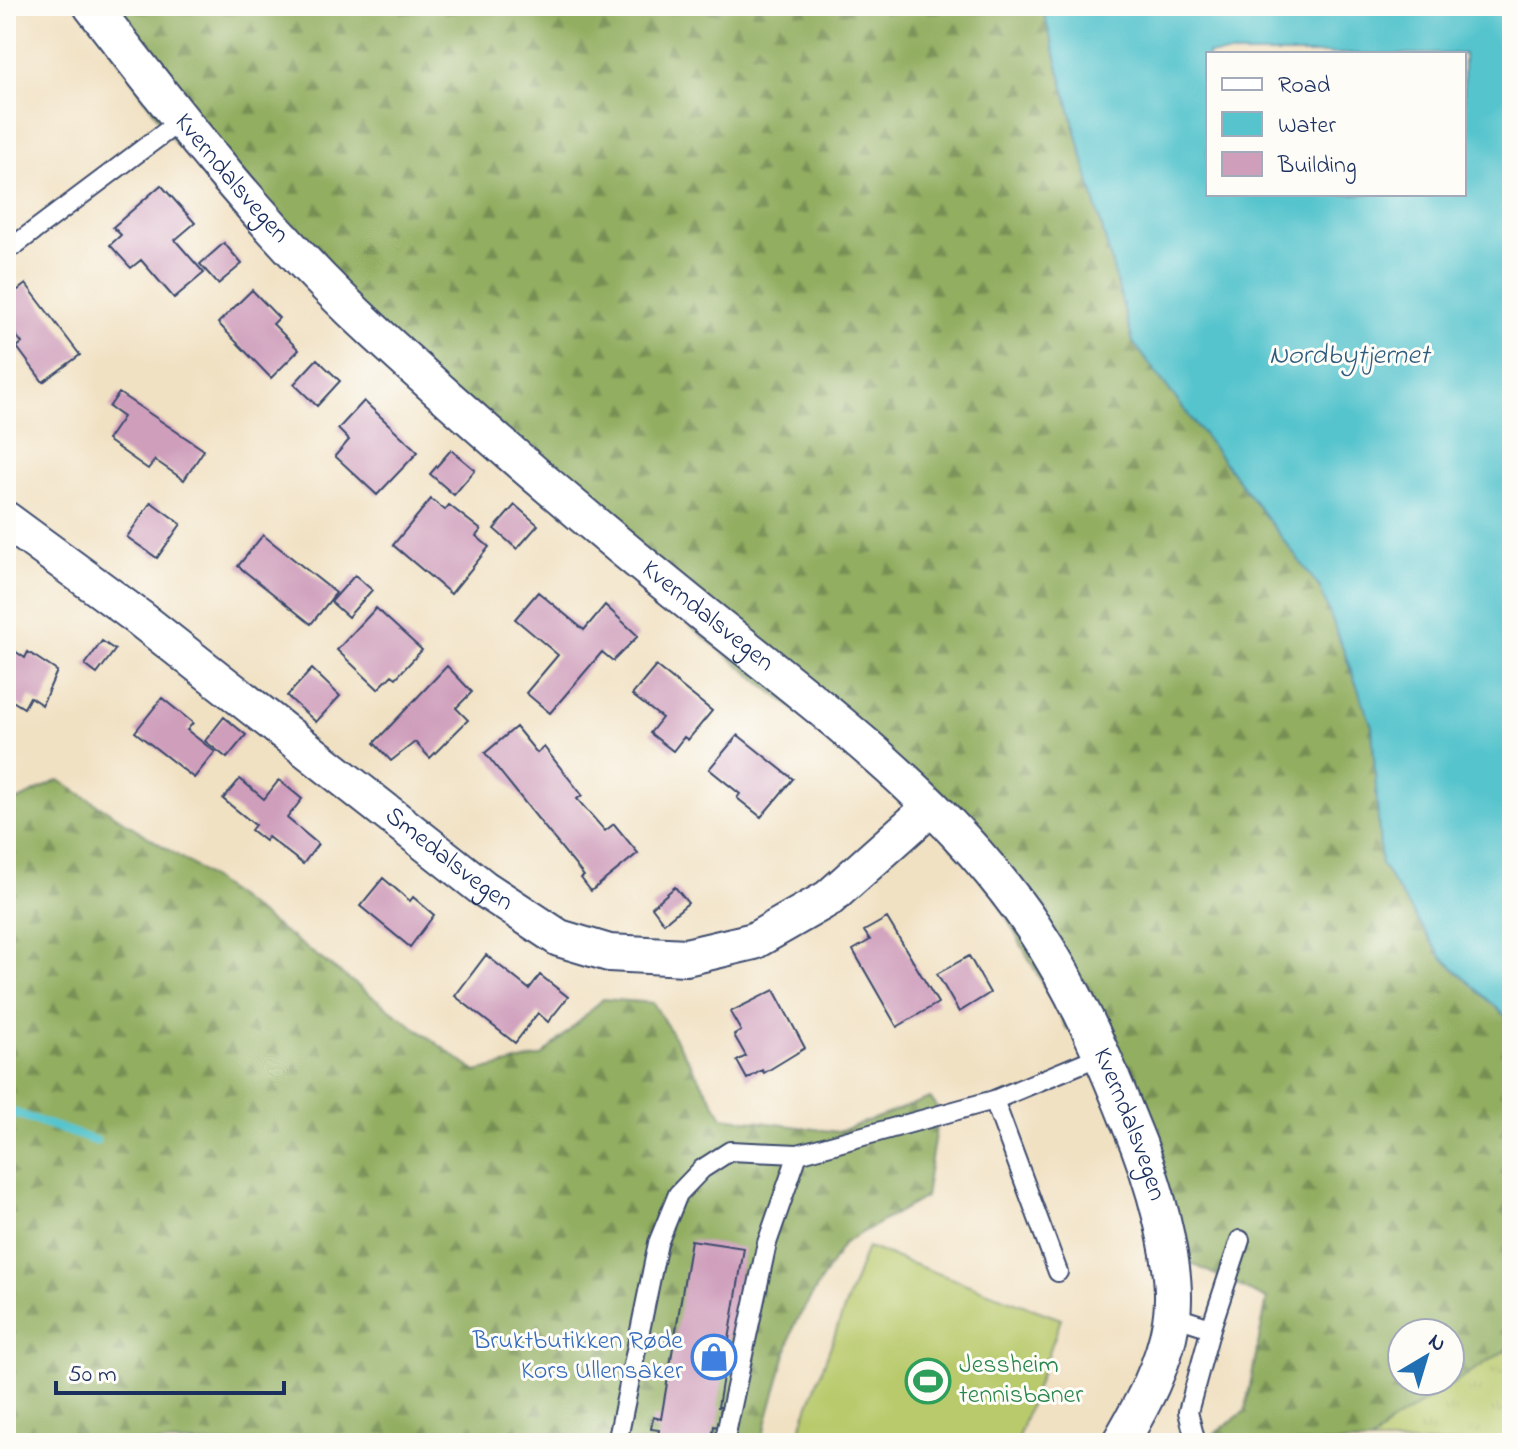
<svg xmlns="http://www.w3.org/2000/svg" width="1518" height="1449" font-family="'Indie Flower',sans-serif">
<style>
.grass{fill:url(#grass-tufts);stroke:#6a7c66;stroke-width:2}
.forest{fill:url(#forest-firs);stroke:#566e5f;stroke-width:2;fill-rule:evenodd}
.pitch{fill:#b9ca6d;stroke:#6a7c66;stroke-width:2}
.water{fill:#57c4cd;stroke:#397a96;stroke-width:2;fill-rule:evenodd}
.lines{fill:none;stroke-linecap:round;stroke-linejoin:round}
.stream{stroke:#57c4cd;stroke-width:9}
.building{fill:#cf9ebb}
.lane-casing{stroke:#3b4a6d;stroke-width:22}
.street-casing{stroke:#3b4a6d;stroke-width:40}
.lane{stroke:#fff;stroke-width:18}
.street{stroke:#fff;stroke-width:36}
.labels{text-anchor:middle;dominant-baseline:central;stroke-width:6;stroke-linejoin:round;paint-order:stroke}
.street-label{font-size:26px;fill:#1b2f5e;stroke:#fdfcf7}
.shop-label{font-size:26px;fill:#366cbe;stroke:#fdfcf7;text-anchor:end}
.leisure-label{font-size:26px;fill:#27864d;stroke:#fdfcf7;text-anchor:start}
.water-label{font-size:28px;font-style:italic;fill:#2d5c7f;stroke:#fdfcf7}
</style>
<defs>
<pattern id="grass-tufts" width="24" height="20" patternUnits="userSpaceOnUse" patternTransform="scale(2)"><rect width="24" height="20" fill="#b9ca6d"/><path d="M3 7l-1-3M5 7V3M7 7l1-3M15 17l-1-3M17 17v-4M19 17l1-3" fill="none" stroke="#9eae61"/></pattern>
<pattern id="forest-firs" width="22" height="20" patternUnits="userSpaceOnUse" patternTransform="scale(2)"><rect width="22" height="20" fill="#92ae60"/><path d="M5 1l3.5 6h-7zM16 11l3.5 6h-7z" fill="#768e52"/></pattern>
</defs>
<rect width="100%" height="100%" fill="#fdfcf7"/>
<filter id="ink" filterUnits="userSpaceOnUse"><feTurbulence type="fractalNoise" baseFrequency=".0125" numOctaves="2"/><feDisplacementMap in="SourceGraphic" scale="16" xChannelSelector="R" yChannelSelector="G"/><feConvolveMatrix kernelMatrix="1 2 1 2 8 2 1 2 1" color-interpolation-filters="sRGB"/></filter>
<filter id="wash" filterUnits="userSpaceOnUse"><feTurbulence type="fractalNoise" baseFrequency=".006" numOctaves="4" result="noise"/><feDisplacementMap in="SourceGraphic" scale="32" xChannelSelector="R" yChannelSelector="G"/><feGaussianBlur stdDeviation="1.8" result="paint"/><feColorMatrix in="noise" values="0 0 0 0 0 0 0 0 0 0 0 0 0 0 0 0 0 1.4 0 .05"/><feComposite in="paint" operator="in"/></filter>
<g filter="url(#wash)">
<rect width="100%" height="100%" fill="#f1e1c3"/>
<path class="grass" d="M1512,1346v97h-141l18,-19z"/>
<path class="forest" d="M82,6h960l91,336 187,246 52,138 9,138 60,92 71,66v324l-123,78 -18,19h-169l43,-32 22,-112 -81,-38 -111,-236 -8,4 -72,-133 -72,-83 -234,-188 -125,-122 -140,-117 -249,-243zM1402,1333h48v48h-48z
M59,780l132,84 285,208 66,-16 61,-57 50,4 70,114 115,15 92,-34 9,11 -14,88 -81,46 -50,82 -33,118h-755v-637z"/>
<path class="pitch" d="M867,1247l194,72 -45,124h-221z"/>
<path class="water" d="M1042,6h470v1016l-71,-66 -60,-92 -9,-138 -52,-138 -187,-246zM1208,54h256v140h-256z"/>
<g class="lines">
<path class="stream" d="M6,1110l90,31"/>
</g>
<g id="blocks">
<path class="building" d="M161,185l34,38 -20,17 29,33 -30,25 -33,-38 -10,8 -21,-23 11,-10 -8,-8z
M224,243l18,21 -24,20 -18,-20z
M26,284l54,71 -37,27 -26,-35 5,-4 -16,-21v-23z
M252,290l27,28 -6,6 26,26 -28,28 -53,-55z
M317,359l23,22 -23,25 -23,-22z
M119,393l85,57 -20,30 -29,-20 -7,9 -41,-29 16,-23 -14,-10z
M364,401l54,51 -41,43 -42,-39 14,-16 -11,-11z
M451,450l24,20 -21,25 -24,-21z
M431,499l14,11 4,-5 32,25 -5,6 13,11 -38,47 -58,-49z
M151,502l30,22 -24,34 -30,-21z
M515,505l23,20 -21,24 -23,-20z
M263,535l73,58 -25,31 -73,-58z
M355,575l17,15 -24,27 -17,-15z
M538,592l46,38 21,-25 33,31 -25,25 -11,-9 -52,61 -24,-20 32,-38 -43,-36z
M376,608l46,42 -26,28 -4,-3 -14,14 -41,-39z
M102,641l13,9 -18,24 -12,-9z
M6,645l19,13 3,-6 29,19 -15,34 -12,-8 -6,11 -18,-11z
M447,666l25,26 -16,16 12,12 -38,38 -15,-16 -24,19 -17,-18z
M656,666l56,45 -24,29 -4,-3 -11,14 -23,-18 12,-15 -30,-23z
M312,669l28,27 -24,26 -29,-26z
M162,698l31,25 -6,7 28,22 -21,26 -59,-46z
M224,717l22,18 -19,23 -22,-17z
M516,727l21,26 7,-6 38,48 -5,4 28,32 9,-7 24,29 -47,38 -10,-13 3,-2 -99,-123z
M738,735l55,44 -32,38 -24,-19 3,-4 -31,-25z
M240,779l24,20 15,-19 23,19 -15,19 31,26 -15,20 -35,-27 -3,4 -14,-11 4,-5 -32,-26z
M383,878l27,23 3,-4 21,18 -24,32 -50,-41z
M675,887l13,16 -24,20 -12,-16z
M887,918l51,85 -41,24 -44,-77 17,-10 -6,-9z
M486,955l43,34 11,-14 28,22 -20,25 -10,-9 -23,30 -60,-47z
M969,956l21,37 -31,19 -22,-38z
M774,990l31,58 -41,25 -2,-3 -15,9 -10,-18 9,-5 -12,-21 7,-4 -11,-19z
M691,1240l53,8 -26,159h3l-3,20 -4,-1 -3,17h-54l2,-13 -8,-1 2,-12 8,2z"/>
</g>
</g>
<g filter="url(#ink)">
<use href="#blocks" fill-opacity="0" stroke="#3b4a6d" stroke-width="2"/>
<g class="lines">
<g class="lane-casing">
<path id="lane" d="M15,245l165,-124
M994,1100l64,172
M1173,1316l38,12 29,-88
M617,1443l41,-200 20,-49 24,-25 28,-18 68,3 196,-54 108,-45
M724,1443l43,-200 31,-89
M1196,1443l-8,-31 23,-84"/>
</g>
<g class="street-casing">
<g id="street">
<path id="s1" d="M92,6c88,114 177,229 284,327 102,94 207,184 315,271 120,97 255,194 342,323 41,61 69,126 96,194 22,51 52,146 42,201 -7,44 -29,83 -51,121"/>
<path id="s2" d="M6,520l132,97 345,271 76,50 50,15 77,4 68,-16 75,-43 101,-90"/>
</g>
</g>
<use href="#lane" class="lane"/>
<use href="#street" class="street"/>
</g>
</g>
<defs>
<g id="shop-ring" transform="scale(2.3)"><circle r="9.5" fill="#fdfcf7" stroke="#3f7fe0" stroke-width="1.5"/><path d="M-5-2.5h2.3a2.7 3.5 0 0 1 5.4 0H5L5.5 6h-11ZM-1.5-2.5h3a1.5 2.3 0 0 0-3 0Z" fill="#3f7fe0"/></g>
<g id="stadium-ring" transform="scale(2.3)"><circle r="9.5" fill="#fdfcf7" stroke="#2e9e5b" stroke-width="1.5"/><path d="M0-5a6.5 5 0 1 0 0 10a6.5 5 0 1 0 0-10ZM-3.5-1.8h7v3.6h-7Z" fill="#2e9e5b"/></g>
</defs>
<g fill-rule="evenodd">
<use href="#shop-ring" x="714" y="1357"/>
<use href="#stadium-ring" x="928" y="1381"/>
</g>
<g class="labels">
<g class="street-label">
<text stroke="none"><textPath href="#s1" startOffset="222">Kverndalsvegen</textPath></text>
<text stroke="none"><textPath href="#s1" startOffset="870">Kverndalsvegen</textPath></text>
<text stroke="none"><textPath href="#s2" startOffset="558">Smedalsvegen</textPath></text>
<text stroke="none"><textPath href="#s1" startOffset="1542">Kverndalsvegen</textPath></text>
</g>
<g class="shop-label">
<text x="683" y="1342">Bruktbutikken Røde<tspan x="683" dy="30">Kors Ullensaker</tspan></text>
</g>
<g class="leisure-label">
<text x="959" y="1366">Jessheim<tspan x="959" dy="30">tennisbaner</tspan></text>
</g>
<g class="water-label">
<text x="1349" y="356">Nordbytjernet</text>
</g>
</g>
<rect width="1518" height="1449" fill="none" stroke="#fdfcf7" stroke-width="32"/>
<rect x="1206" y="52" width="260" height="144" fill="#fdfcf7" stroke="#a3aaba" stroke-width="2"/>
<rect x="1222" y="78" width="40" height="12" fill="#ffffff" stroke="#a3aaba" stroke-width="2"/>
<text x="1278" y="92" font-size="24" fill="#1b2f5e">Road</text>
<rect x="1222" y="112" width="40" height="24" fill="#57c4cd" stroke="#a3aaba" stroke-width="2"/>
<text x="1278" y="132" font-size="24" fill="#1b2f5e">Water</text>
<rect x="1222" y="152" width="40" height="24" fill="#cf9ebb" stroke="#a3aaba" stroke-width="2"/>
<text x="1278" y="172" font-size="24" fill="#1b2f5e">Building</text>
<g transform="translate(1426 1357) rotate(38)"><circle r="38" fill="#fdfcf7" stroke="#a3aaba" stroke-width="2"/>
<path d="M0-6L14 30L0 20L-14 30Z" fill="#1f6fb2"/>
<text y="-12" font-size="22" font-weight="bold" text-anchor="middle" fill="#1b2f5e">N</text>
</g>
<path d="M56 1381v12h228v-12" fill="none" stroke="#1b2f5e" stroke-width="4"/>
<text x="68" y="1381" font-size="24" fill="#1b2f5e" stroke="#fdfcf7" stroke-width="6" paint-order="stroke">50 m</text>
</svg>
